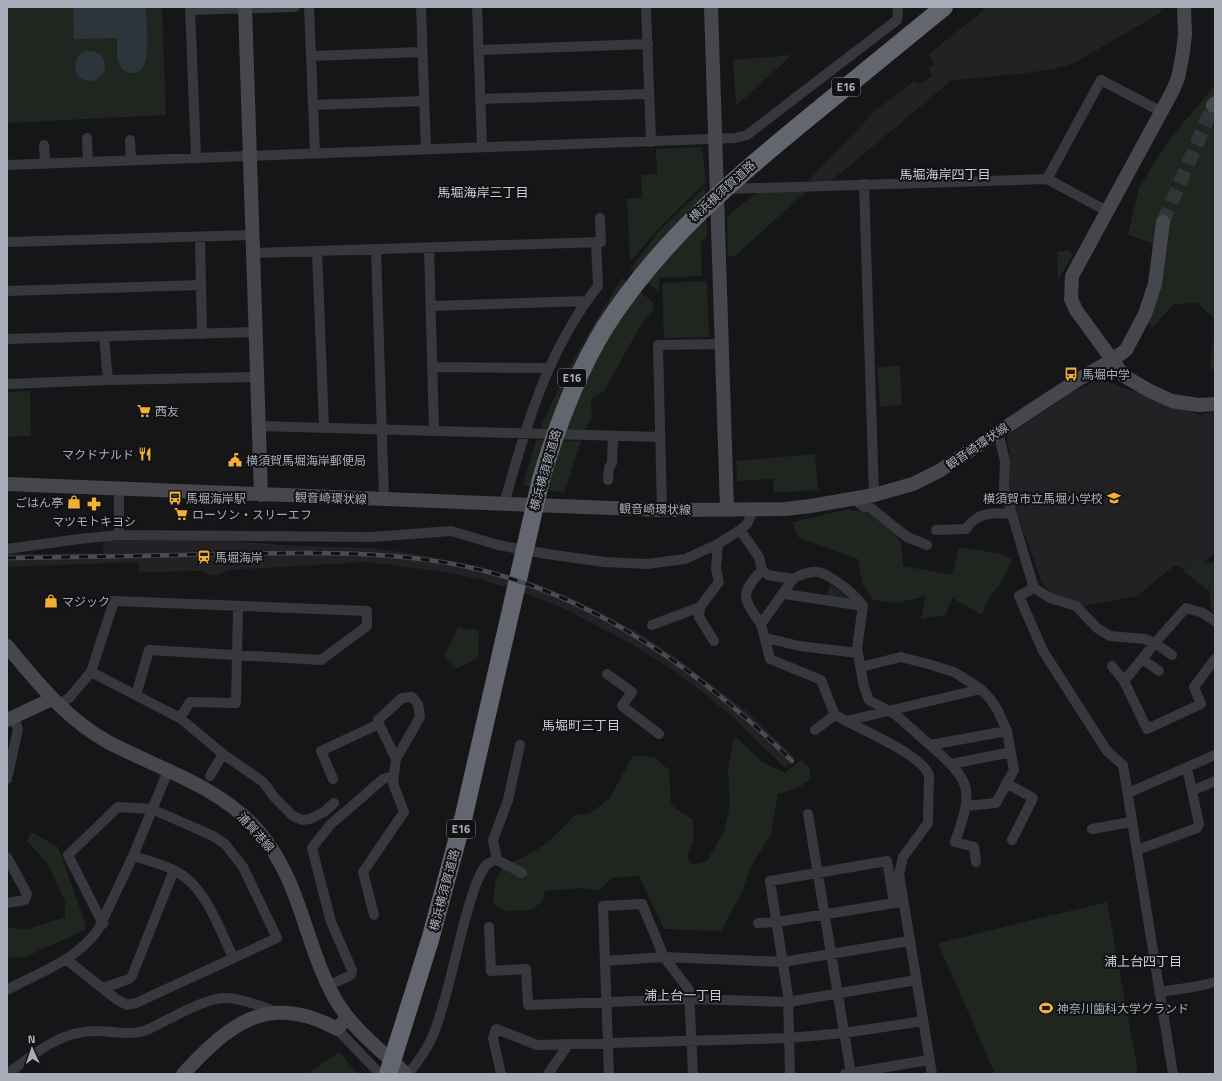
<svg xmlns="http://www.w3.org/2000/svg" width="1222" height="1081" font-family="'Titillium Web','Noto Sans JP',sans-serif">
<style>
.built{fill:#222225}
.green{fill:#1e261f}
.water{fill:#2c353c}
.lines{fill:none;stroke-linecap:round;stroke-linejoin:round}
.secondary-tunnel{stroke:#333438;stroke-width:14;stroke-dasharray:14 7;stroke-linecap:butt}
.street{stroke:#37383d;stroke-width:10}
.secondary{stroke:#45474d;stroke-width:14}
.highway{stroke:#63666e;stroke-width:18}
.rail-casing{stroke:#4a4c52;stroke-width:4.5}
.rail{stroke:#111113;stroke-width:3;stroke-dasharray:9;stroke-linecap:butt}
.labels{text-anchor:middle;dominant-baseline:central;stroke-width:4;stroke-linejoin:round;paint-order:stroke}
.shield{fill:#111113;stroke:#7b7e86;stroke-width:1}
.shield-label{font-size:11px;font-weight:bold;fill:#a8adb8}
.street-label{font-size:12px;fill:#a8adb8;stroke:#111113}
.poi-label{font-size:12px;fill:#a8adb8;stroke:#111113;text-anchor:start}
.neighbourhood-label{font-size:13px;fill:#c9ccd4;stroke:#111113}
</style>
<rect width="100%" height="100%" fill="#161618"/>
<path class="built" d="M982,7h185l-6,2 -1,4 -86,50 -20,6 -35,5 -67,6 -122,102 -22,-1 67,-70 39,-30 6,3 12,-8 -3,-8 5,-4 -5,-8 5,-6 50,-40z
M1101,379l29,11 71,25 14,-4v141l-21,22 -19,-9 -38,31 -52,10 -32,-11 -11,-12 -33,-93 1,-39 -3,-9 1,-7 66,-44z
M203,539l80,6 85,3 41,5 77,15 43,13 38,15 37,18 33,18 40,26 69,53 49,47 -10,10 -49,-48 -30,-25 -35,-26 -41,-26 -69,-36 -37,-14 -42,-13 -36,-8 -79,-10 -139,8 -8,5h-10l-7,-4 -64,1 -1,-10 -131,5v-13l96,-1 1,-12z"/>
<path class="green" d="M7,7h155l4,108 -159,8z
M792,55l-56,51 -3,-46z
M1215,85v234l-18,-16 -23,1 -22,24 -11,-14 13,-32 -2,-39 -24,-8 11,-47 27,-44z
M702,147l4,35 -47,46 -29,34 -3,-63 15,-1 -1,-23 16,-1 -1,-25z
M705,187l2,49 -6,7 1,33 -43,2v13l-29,-22 30,-39z
M808,190l-73,66h-7l-1,-39 30,-25z
M1068,250l5,4 -15,27 -1,-29z
M622,278l31,24 1,7 -12,14 -38,68 -13,9 1,18 -7,12 -42,-2 -2,-2c24,-54 50,-98 81,-148z
M707,281l2,56 -45,1 -2,-55z
M1215,320v51l-5,-3z
M900,366l2,39 -22,2 -3,-40z
M30,391l1,45 -24,1v-45z
M536,440l45,1 -17,52 -41,-8z
M815,454l3,36 -44,3 -1,-14 -36,2 -1,-20z
M849,509l33,8 19,25 2,24 49,9 7,-28 43,7 10,6 -9,20 -16,21 -5,14 -30,-17 -6,17 -25,4 4,-23 -28,7 -24,-3 -11,-18 -4,-23 -59,-21 -7,-16z
M1197,563h18v50l-3,-2 -3,-20 -26,-20z
M830,584l21,16 -25,-1z
M458,628l21,2 -1,28 -22,11 -12,-12z
M737,738l25,24 23,11 15,-13 9,7 2,12 -15,10 -18,5 -7,40 -21,34 -7,22 -22,41 -57,-2 -25,-53 -27,2 -13,12 -17,-2 -37,3 -2,10 -12,9 -27,1 -11,-7 2,-22 9,-17c31,-10 50,-26 70,-50l15,-1 21,-16 23,-43 21,2 15,13 2,35 22,15 1,17 -7,21 4,7 15,-3 18,-30 6,-28 -2,-34 5,-29z
M31,832l27,15 27,75v8l-60,27 -18,1v-30l21,1 37,-12v-15l-17,-38 -21,-23z
M1107,902l31,170 -10,2h-133l-57,-131z
M339,1052l19,22h-51z"/>
<path class="water" d="M73,7h73c0,16 10,84 -24,62l-5,-11v-20l-43,1z
M75 66a15 15 0 1 1 30 0a15 15 0 1 1-30 0Z"/>
<g class="lines">
<path class="secondary-tunnel" d="M1163,222l50,-116"/>
<path class="street" d="M190,7l6,151
M309,7l6,146
M421,7l5,143
M477,7l5,140
M646,7l5,135
M190,10l105,-3
M479,50l169,-6
M311,56l111,-4
M480,99l169,-5
M313,105l111,-4
M87,138l1,24
M130,140l1,20
M44,145l1,18
M7,165l728,-27 12,-3 150,-115 1,-9 -1,-4
M1047,179l54,-99 61,32
M864,184l10,311
M727,189l320,-10 60,32
M200,237l2,97
M7,242l246,-7
M429,248l5,183
M376,249l8,251
M317,251l7,176
M253,253l348,-11 -1,-24
M7,291l194,-6
M431,306l155,-5
M7,339l249,-7
M433,367l116,1
M108,380l149,-3
M7,384l101,-4 -4,-44
M259,426l401,11
M998,432l7,29 -1,27 30,100 -15,8 24,55 64,100 16,14 50,309
M608,480l1,-12 3,-5 1,-27
M854,499l10,8 7,1 36,29 20,8
M504,504c21,-76 44,-155 94,-218l-2,-44
M662,510l-4,-165 63,-1
M740,530l19,27 3,13 6,5 25,4
M936,530l30,-1c11,-17 27,-17 46,-15
M119,535v-46
M7,549l72,-10 40,-4 253,2 79,-6 47,14 49,9 57,8 43,2 38,-5 33,-15 22,-14 7,-6 7,-15
M1034,588l16,10 26,8 21,22 13,8 35,3 10,4 31,-35 17,5 12,8
M785,594l78,12
M700,607l-1,10 15,24
M761,624c-18,-26 -22,-29 1,-54
M652,625l48,-18 19,-25 -3,-13 2,-25
M766,638l33,8 59,7
M1172,655l-17,-12 -31,38 23,48 54,-25 -7,-17 21,-28
M1142,659l17,12
M1112,666l12,15
M861,667l40,-10 27,7 26,8 27,17 10,11 6,9 10,22 7,39 -18,33 -30,3
M91,672l89,46 43,36 40,28 12,16 18,18 9,4 8,-1 14,-7 10,-9
M607,674l25,18 -10,14 37,28
M981,689l-135,32 -11,-6 -14,-35 -51,-21 -9,-35 32,-45c6,-4 17,-8 25,-7 13,3 38,23 45,34l-6,42 7,39 5,13 27,15 34,30 77,-14
M58,705l11,-7 22,-26 23,-71 253,10v15l-46,34 -172,-10 -13,45
M180,718l10,-16 46,1 2,-96
M846,721c18,10 78,35 83,55l-1,47 -25,34 -4,17 33,200
M379,724l-1,-4 24,-22 10,-1 6,7 2,13 -24,42
M815,730l20,-15
M930,745c42,37 44,43 25,97l19,5 2,15
M952,764l59,-12
M210,776l13,-22
M7,779l11,-50 -5,-12
M333,779l-12,-28 58,-27 17,35 -3,24 11,29 -41,60 11,43
M1006,783l27,15 -21,42
M1192,791l23,-10
M1128,793l87,-38
M808,814l43,260
M1092,829l39,-7
M1137,850l60,-22 2,-4 -12,-56
M133,856c14,4 28,8 41,14 32,16 44,57 59,87
M7,857l20,37 -2,6 -18,3
M497,860l-4,-20 15,-40 12,-55
M758,923l19,-1 124,-20
M489,927l2,44 35,-2 2,36 162,-6 98,3 128,-22
M67,960l49,39 11,6 9,-2 141,-65 -34,-71 -18,-23 -12,-8 -61,-27 -34,-2 -50,48 35,69
M605,961l-2,-55 39,-2 22,53 25,33 4,84
M328,986l23,-11 1,-5 -21,-48 -19,-74 18,-23 53,-46 10,-3
M103,988l26,-9 3,-3 42,-106
M7,990c34,-19 67,-28 91,-60l35,-74 35,-85
M1159,992l35,-5 21,-5
M337,1029l43,45
M7,1074c27,-20 53,-43 88,-43 15,0 30,4 45,1 11,-2 21,-10 31,-14 13,-7 39,-20 54,-20 13,-1 36,8 49,13
M408,1074c10,-12 20,-26 26,-41 14,-38 21,-78 32,-117 5,-17 10,-37 20,-51 3,-3 7,-4 11,-5l25,13
M501,1074l-8,-36 3,-9 41,16 252,-7 55,-5 79,-12
M548,1074l20,-29
M609,1074l-4,-113 59,-4 119,5 126,-21
M790,1074l-2,-78 -18,-115 117,-20 7,42
M845,1074l84,-14"/>
<path class="secondary" d="M245,7l16,488
M711,7l16,502
M1184,7l1,27 -2,18 -5,26 -6,14 -100,184 -1,23 5,11 48,66 26,15 22,10 26,4 17,-1
M1213,106l2,-3
M7,484l655,26 123,-1 26,-3 63,-11 39,-11 26,-13 140,-92 33,-19 14,-10 19,-36 10,-30 8,-62
M7,646c30,36 59,73 101,96 49,26 108,43 147,85 46,51 48,113 79,170 17,31 47,53 72,77
M7,720l45,-21
M183,1074c46,-50 86,-83 154,-45l10,-11"/>
<path class="highway" d="M388,1074l42,-134 34,-125 77,-336c16,-53 35,-105 64,-152 57,-89 132,-151 213,-217 42,-34 84,-69 126,-103"/>
<g class="rail-casing">
<path id="rail" d="M7,558c71,-1 142,-2 212,-4 77,-1 153,-4 229,9 135,24 249,104 344,198"/>
</g>
<use href="#rail" class="rail"/>
</g>
<defs>
<g id="bus-bare" transform="scale(1.08)"><path d="M-5-6H5V4H4V6H2V4H-2V6H-4V4H-5ZM-3.5-4V0h7V-4ZM-3.5 1.2v1.5H-2V1.2ZM2 1.2v1.5H3.5V1.2Z" fill="#f2b134" stroke="#111113" stroke-width="2.5" paint-order="stroke"/></g>
<g id="supermarket-bare" transform="scale(1.08)"><path d="M-6-5.5h2.5l.6 2H6L4.5 2H-2.5L-4.4-4H-6ZM-1.5 3.2a1.3 1.3 0 1 0 .1 0ZM3 3.2a1.3 1.3 0 1 0 .1 0Z" fill="#f2b134" stroke="#111113" stroke-width="2.5" paint-order="stroke"/></g>
<g id="restaurant-bare" transform="scale(1.08)"><path d="M-5-6h1v4h1v-4h1v4h1v-4h1v5L-1.5 .5V6h-2V.5L-5-1ZM5-6V6H3V1.5H1.5Q1.5-4 5-6Z" fill="#f2b134" stroke="#111113" stroke-width="2.5" paint-order="stroke"/></g>
<g id="civic-bare" transform="scale(1.08)"><path d="M-.6-6.5H3V-4.5H.6V-3L4-1V1h2V6H-6V1h2V-1L-.6-3ZM-1.2 2.5V6h2.4V2.5Z" fill="#f2b134" stroke="#111113" stroke-width="2.5" paint-order="stroke"/></g>
<g id="school-bare" transform="scale(1.08)"><path d="M0-5L7-2L0 1L-7-2ZM-4 1L0 2.5L4 1V4Q0 6-4 4Z" fill="#f2b134" stroke="#111113" stroke-width="2.5" paint-order="stroke"/></g>
<g id="shop-bare" transform="scale(1.08)"><path d="M-5-2.5h2.3a2.7 3.5 0 0 1 5.4 0H5L5.5 6h-11ZM-1.5-2.5h3a1.5 2.3 0 0 0-3 0Z" fill="#f2b134" stroke="#111113" stroke-width="2.5" paint-order="stroke"/></g>
<g id="pharmacy-bare" transform="scale(1.08)"><path d="M-2-6h4v4h4v4h-4v4h-4v-4h-4v-4h4Z" fill="#f2b134" stroke="#111113" stroke-width="2.5" paint-order="stroke"/></g>
<g id="station-bare" transform="scale(1.08)"><path d="M-3-6H3Q5-6 5-4V2Q5 4 3 4L4.5 6H3L1.5 4h-3L-3 6H-4.5L-3 4Q-5 4-5 2V-4Q-5-6-3-6ZM-3.5-4v3h7v-3ZM-3.5 1v1.5H-2V1ZM2 1v1.5H3.5V1Z" fill="#f2b134" stroke="#111113" stroke-width="2.5" paint-order="stroke"/></g>
<g id="stadium-bare" transform="scale(1.08)"><path d="M0-5a6.5 5 0 1 0 0 10a6.5 5 0 1 0 0-10ZM-3.5-1.8h7v3.6h-7Z" fill="#f2b134" stroke="#111113" stroke-width="2.5" paint-order="stroke"/></g>
</defs>
<g fill-rule="evenodd">
<use href="#bus-bare" x="1071" y="374"/>
<use href="#supermarket-bare" x="144" y="411"/>
<use href="#restaurant-bare" x="145" y="454"/>
<use href="#civic-bare" x="235" y="460"/>
<use href="#bus-bare" x="175" y="498"/>
<use href="#school-bare" x="1114" y="498"/>
<use href="#shop-bare" x="74" y="502"/>
<use href="#pharmacy-bare" x="94" y="504"/>
<use href="#supermarket-bare" x="181" y="514"/>
<use href="#station-bare" x="204" y="557"/>
<use href="#shop-bare" x="51" y="601"/>
<use href="#stadium-bare" x="1046" y="1008"/>
</g>
<g class="labels">
<g class="shield">
<rect x="832" y="78" width="28" height="18" rx="3"/>
<rect x="558" y="369" width="28" height="18" rx="3"/>
<rect x="447" y="820" width="28" height="18" rx="3"/>
</g>
<g class="shield-label">
<text x="846" y="87">E16</text>
<text x="572" y="378">E16</text>
<text x="461" y="829">E16</text>
</g>
<g class="street-label">
<text transform="translate(722 191) rotate(-42)">横浜横須賀道路</text>
<text transform="translate(977 446) rotate(-34)">観音崎環状線</text>
<text transform="translate(545 470) rotate(-74)">横浜横須賀道路</text>
<text transform="translate(331 498) rotate(2)">観音崎環状線</text>
<text transform="translate(655 509) rotate(1)">観音崎環状線</text>
<text transform="translate(256 832) rotate(48)">浦賀港線</text>
<text transform="translate(444 890) rotate(-75)">横浜横須賀道路</text>
</g>
<g class="poi-label">
<text x="1082" y="374">馬堀中学</text>
<text x="155" y="411">西友</text>
<text x="134" y="454" text-anchor="end">マクドナルド</text>
<text x="246" y="460">横須賀馬堀海岸郵便局</text>
<text x="186" y="498">馬堀海岸駅</text>
<text x="1103" y="498" text-anchor="end">横須賀市立馬堀小学校</text>
<text x="63" y="502" text-anchor="end">ごはん亭</text>
<text x="192" y="514">ローソン・スリーエフ</text>
<text x="94" y="521" text-anchor="middle">マツモトキヨシ</text>
<text x="215" y="557">馬堀海岸</text>
<text x="62" y="601">マジック</text>
<text x="1057" y="1008">神奈川歯科大学グランド</text>
</g>
<g class="neighbourhood-label">
<text x="945" y="174">馬堀海岸四丁目</text>
<text x="483" y="192">馬堀海岸三丁目</text>
<text x="581" y="725">馬堀町三丁目</text>
<text x="1143" y="961">浦上台四丁目</text>
<text x="683" y="995">浦上台一丁目</text>
</g>
</g>
<rect width="1222" height="1081" fill="none" stroke="#a8adb8" stroke-width="16"/>
<g transform="translate(32 1049) rotate(357)" stroke="#111113" stroke-width="3" paint-order="stroke">
<path d="M0-3L7 15L0 10L-7 15Z" fill="#a8adb8"/>
<text y="-6" font-size="11" font-weight="bold" text-anchor="middle" fill="#a8adb8">N</text>
</g>
</svg>
